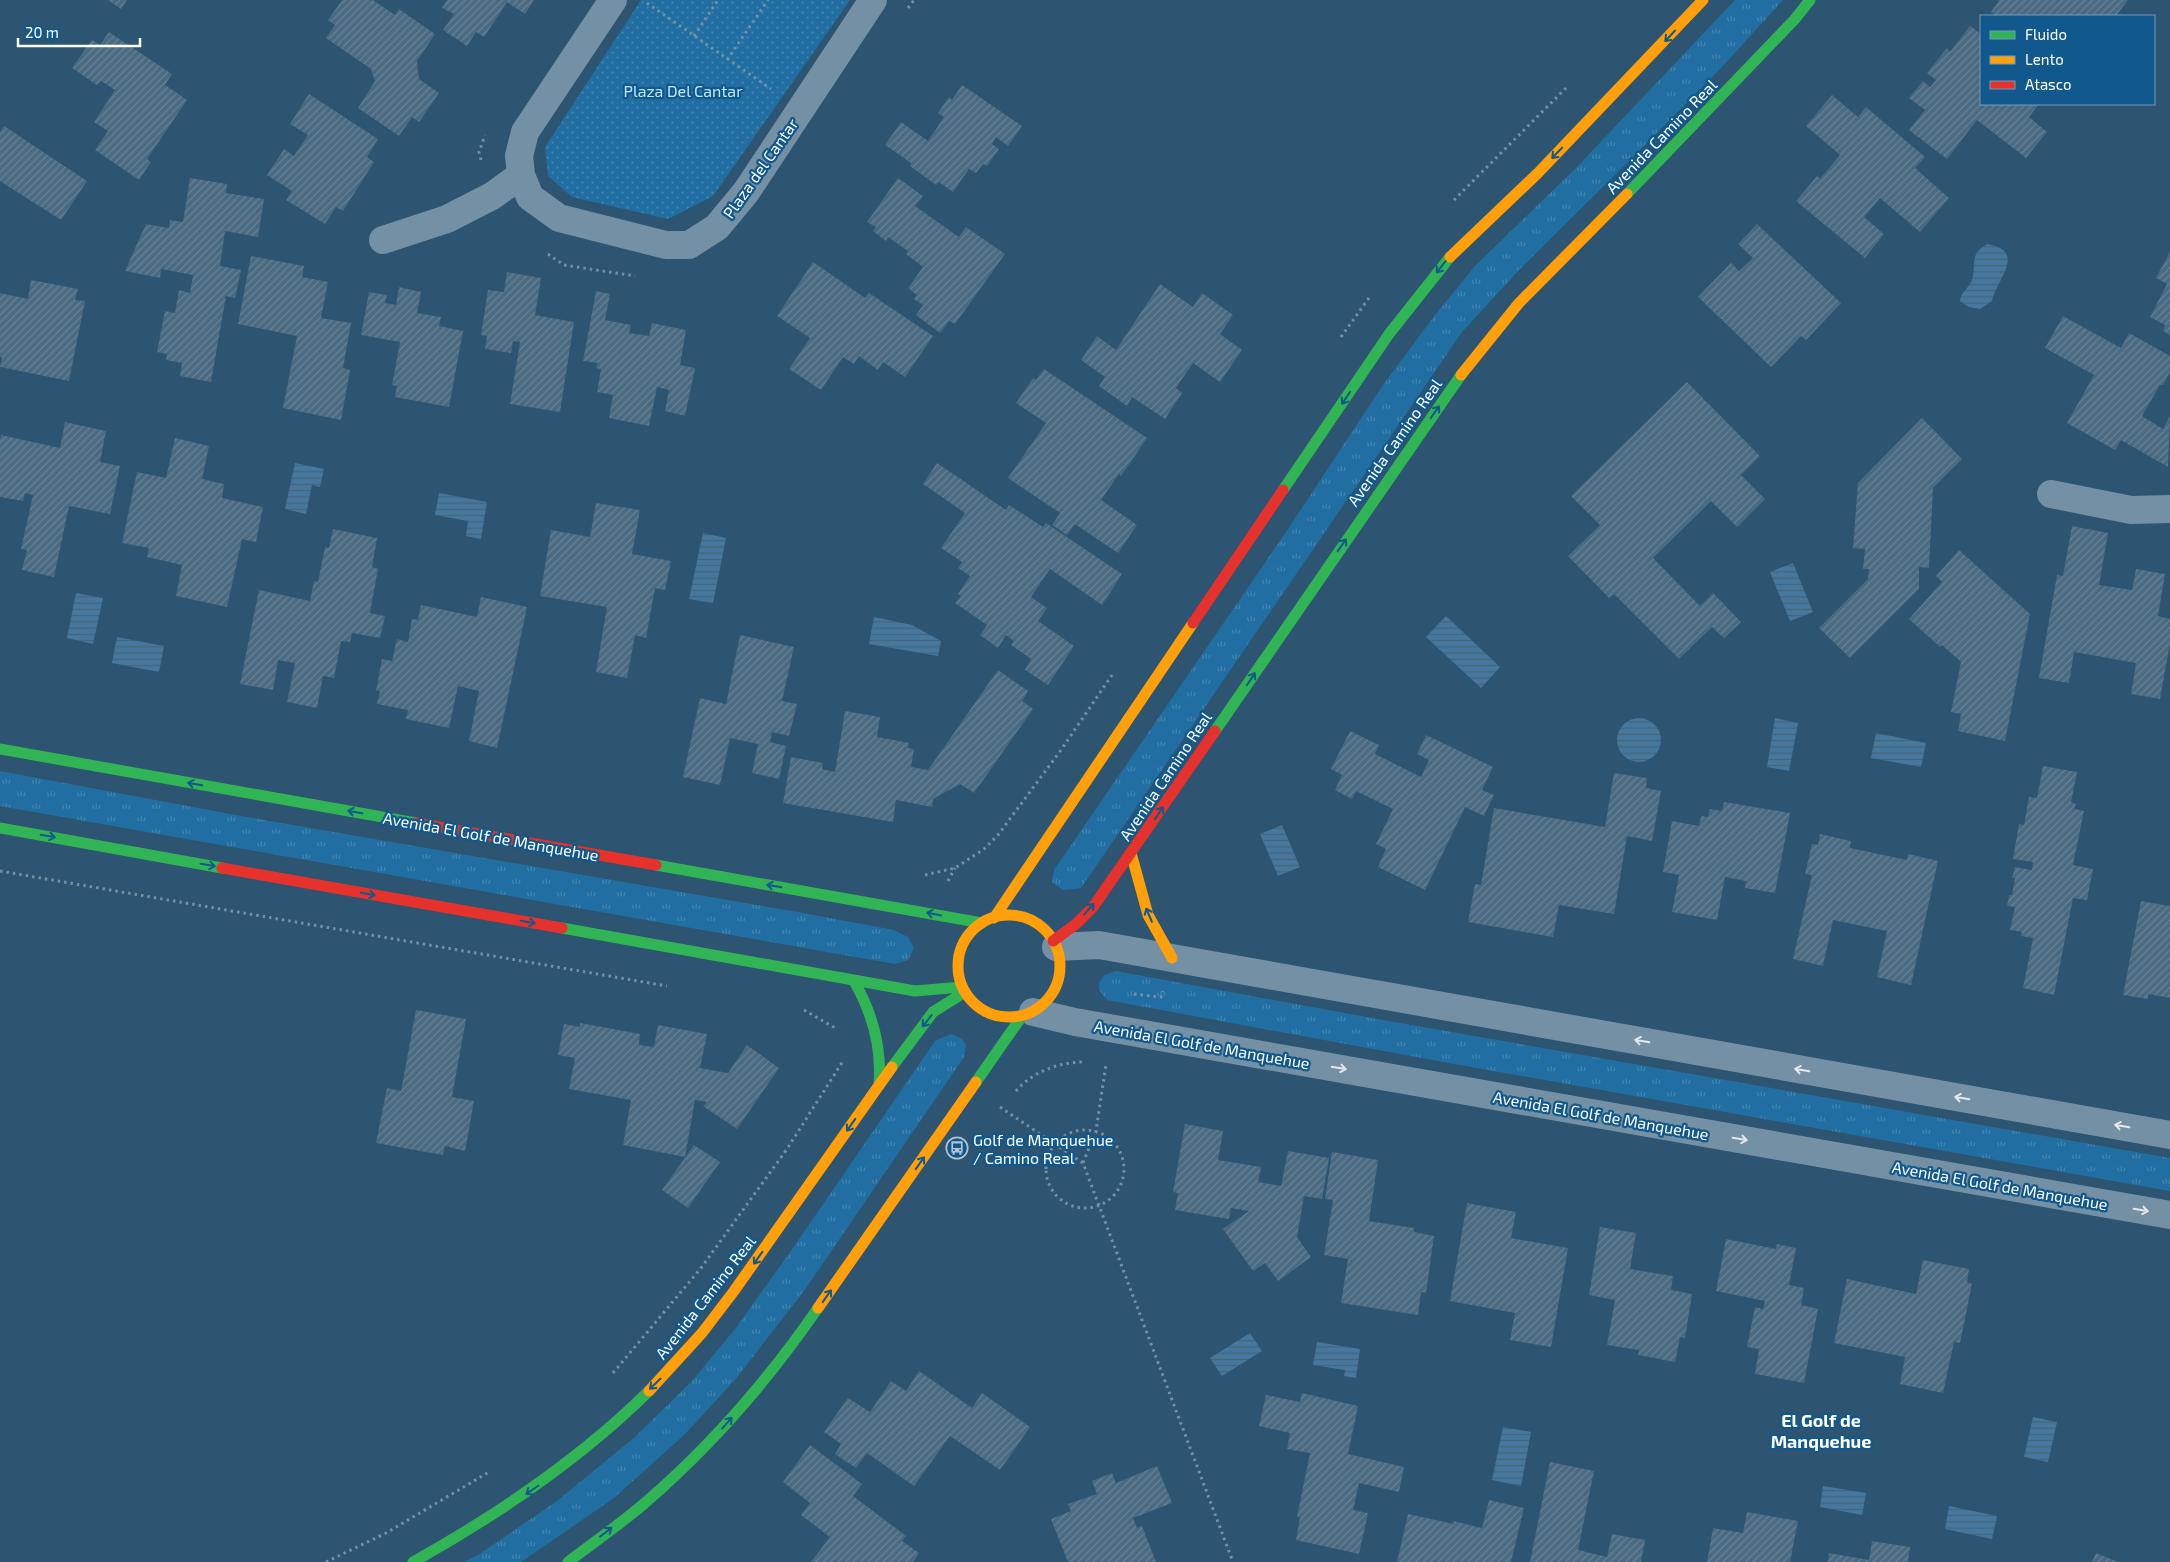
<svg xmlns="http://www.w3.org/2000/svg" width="2170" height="1562" font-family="'Exo 2',sans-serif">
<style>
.grass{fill:url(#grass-tufts)}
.park{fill:url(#park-dots)}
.water{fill:url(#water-rules)}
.building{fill:url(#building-hatch)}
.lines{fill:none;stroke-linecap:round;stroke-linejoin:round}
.path{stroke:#7490a5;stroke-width:3;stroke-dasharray:2.5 4;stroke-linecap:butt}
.street{stroke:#7490a5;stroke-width:28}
.fast{stroke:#30b455;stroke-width:11}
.slow{stroke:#ff9f0a;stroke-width:11}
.jam{stroke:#e5322d;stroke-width:11}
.oneway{stroke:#11598d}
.oneway2{stroke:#e3e9ed}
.labels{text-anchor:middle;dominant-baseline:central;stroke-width:4.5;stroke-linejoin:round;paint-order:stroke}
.park-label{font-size:16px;fill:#c0e5fd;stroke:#11598d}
.street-label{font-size:16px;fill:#fff;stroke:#11598d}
.poi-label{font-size:16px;fill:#fff;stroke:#11598d;text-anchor:start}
.neighbourhood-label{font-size:18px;font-weight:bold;fill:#fff;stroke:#11598d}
</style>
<defs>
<pattern id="grass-tufts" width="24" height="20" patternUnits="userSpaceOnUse" patternTransform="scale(1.25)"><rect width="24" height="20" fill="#216fa2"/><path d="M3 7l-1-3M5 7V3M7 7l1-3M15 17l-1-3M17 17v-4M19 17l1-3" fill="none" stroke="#4285b0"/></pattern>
<pattern id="park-dots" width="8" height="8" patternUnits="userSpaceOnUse" patternTransform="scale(1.25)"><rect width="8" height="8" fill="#216fa2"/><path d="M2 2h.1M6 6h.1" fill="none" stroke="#4285b0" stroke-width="1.8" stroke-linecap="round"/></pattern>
<pattern id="water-rules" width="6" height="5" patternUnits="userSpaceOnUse" patternTransform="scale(1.25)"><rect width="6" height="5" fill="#45789e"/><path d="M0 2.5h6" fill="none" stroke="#486275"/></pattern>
<pattern id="building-hatch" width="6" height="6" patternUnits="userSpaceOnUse" patternTransform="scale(1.25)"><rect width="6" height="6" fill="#4a6a81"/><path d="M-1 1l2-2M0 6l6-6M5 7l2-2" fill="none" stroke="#658094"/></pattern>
</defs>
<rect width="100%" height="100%" fill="#2d5471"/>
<path class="grass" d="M1735,0h48l-61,67 -91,92 -110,109 -59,64 -381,556 -18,2 -11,-8 2,-12 232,-338 97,-147 52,-70 40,-49 101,-98z
M0,771l241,45 562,97 91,17 14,7 6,11 -6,12 -13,4 -895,-158z
M1116,971l267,49 787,138v33l-710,-126 -353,-65 -8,-10v-7l5,-8z
M951,1034l10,4 5,6 -2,13 -160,234 -70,90 -50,54 -70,63 -93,64h-57l14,-7 79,-54 78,-64 57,-56 43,-52 58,-81 142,-207z"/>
<path class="park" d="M641,0h209l-137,196 -45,23 -96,-22 -24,-21 -3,-29z"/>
<path class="water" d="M1987,244c41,7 9,36 5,57l-12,8 -11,-2 -9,-6c1,-9 9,-13 12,-21 5,-17 -4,-24 15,-36z
M295,463l29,6 -4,18 -8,-2 -6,29 -21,-5z
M439,493l48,9 -6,37 -15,-3 2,-15 -33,-6z
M703,533l23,5 -13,65 -24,-4z
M1793,563l20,49 -23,9 -20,-49z
M76,593l27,5 -10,46 -26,-6z
M1446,616l54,51 -19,21 -55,-51z
M874,617l38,8 29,16 -3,15 -69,-12z
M117,637l47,9 -5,26 -47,-9z
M1617 740a22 22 0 1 1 44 0a22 22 0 1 1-44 0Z
M1775,718l23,5 -9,48 -22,-4z
M1876,733l50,10 -5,24 -50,-9z
M1282,825l18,42 -22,9 -18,-42z
M1250,1333l12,18 -40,25 -12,-18z
M1317,1342l43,7 -4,29 -12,-2 1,-6 -32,-5z
M2033,1417l24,5 -9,40 -24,-5z
M1503,1427l28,5 -10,54 -29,-6z
M1823,1486l43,7 -4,22 -42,-8z
M1949,1506l48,10 -5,23 -47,-10z"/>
<path class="building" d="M108,0h19l-6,9z
M342,0h31l22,15 4,-6 36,25 -18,27 2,18 20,14 -20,29 -7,-5 -13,19 -41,-28 17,-27 -4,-12 -45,-31 9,-13 -7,-5z
M447,0h87l-9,14 -18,-12 -23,35 -8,-5 -9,14 -24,-16 11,-16 -12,-6z
M1997,0h131l-12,16h-120l-5,-4 8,-11z
M1970,26l11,8v70h58l-10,13 18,15 -21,26 -49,-38 -30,39 -38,-29 16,-20 -16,-12 14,-17 7,6 6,-7 -9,-7 20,-25 3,4z
M109,32l63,42 -7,11 22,15 -40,59 4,3 -12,18 -44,-30 13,-19 -14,-9 21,-32 -14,-9 -4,4 -25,-17 20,-28 8,5z
M962,85l60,41 -14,20 -12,-9 -4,7 7,5 -12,17 -4,-2 -7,9 -7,-4 -16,23 -14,-10 -3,3 -26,-19 1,-3 -26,-18 16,-23 27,19 16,-24 -6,-4 11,-16 3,3z
M309,94l69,45 -11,18 7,5 -31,49 -7,-4 -11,17 -39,-24 6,-9 -25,-16 17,-26 10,7 14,-21 -18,-11z
M1832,95l26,22 8,-10 59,50 -10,11 34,30 -29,34 -40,-34 -16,19 20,17 -19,24 -69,-57 21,-25 3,3 20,-24 -34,-29z
M4,126l83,55 -26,39 -61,-39v-49z
M190,178l37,6 -1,9 38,6 -6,38 -33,-6 -5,35 21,4 -6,28 -9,-2 -15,86 -31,-6 2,-13 -16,-3 1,-6 -10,-2 8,-41 10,2 4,-23 11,3 3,-18 -32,-6 -1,9 -35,-7 21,-47 23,4 1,-8 13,2z
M898,178l25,18 -8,10 44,31 7,-10 39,27 -50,70 -6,-3 -9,12 -24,-18 7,-10 -9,-6 3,-4 -9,-7 15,-21 -17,-13 2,-3 -20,-14 -2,4 -13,-10 3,-4 -9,-5z
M1757,224l84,79 -35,37 -5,-4 -30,31 -73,-70 33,-34 8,8 14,-13 -15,-14z
M2170,252v83l-7,-4 2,-6 -15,-8 17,-33 -11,-6z
M251,256l53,10 -2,11 26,5 -7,36 30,5 -8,45 7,2 -9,50 -58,-12 14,-72 -59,-12z
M813,262l52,36 4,-5 64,43 -28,41 -22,-15 -5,8 -19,-14 -5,8 -11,-7 -22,33 -32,-21 21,-31 -33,-22z
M507,272l34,6 -6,37 39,7 -14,90 -50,-8 10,-62 -7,-1 -2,12 -26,-4 2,-13 -6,-1 7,-45 16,2z
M31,280l47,9 -3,11 10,1 -16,80 -69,-14 2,-10h-2v-64l28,6z
M1160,284l33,23 9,-14 31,22 -13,19 22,16 -22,32 -27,-19 -17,25 6,5 -17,26 -33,-22 -5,9 -28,-20 6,-9 -24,-17 16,-24 19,14z
M399,287l22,5 -4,21 24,4 -2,9 24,5 -14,76 -54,-10 2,-11 -5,-1 8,-43 -39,-7 8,-43 18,3 -2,8 11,2z
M596,291l14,3 -5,26 26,5 -2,8 20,3 3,-13 34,7 -6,35 15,3 -10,48 -20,-5 4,-21 -12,-3 -8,39 -40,-8 4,-23 -16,-3 4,-23 -5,-1 2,-5 -15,-2z
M2063,316l58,32 8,-15 41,23v16l-7,13h-3l-18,31 21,13 7,-13 -2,51 -47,-27 -6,10 -48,-27 27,-48 -49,-27z
M1044,369l103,69 -26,38 -2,-2 -18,26 36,25 -19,28 -43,-29 -8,11 -15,-10 8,-12 -52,-35 38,-55 -30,-20 17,-25 3,2z
M1687,382l73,74 -19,19 24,24 -28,28 -26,-26 -58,57 47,48 13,-13 28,29 -17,16 -12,-11 -33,32 -65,-65 -5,4 -41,-42 32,-31 -29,-29z
M1922,418l40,41 -29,29 -4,80 -10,-1v22l-69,69 -31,-30 49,-49 1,-10h-6l2,-20 -12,-1 5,-65z
M65,422l41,9 -6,31 20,4 -10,48 -41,-8 -15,71 -32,-7 5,-20 -6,-1 12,-54 -8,-2 -2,8 -23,-4v-56l1,-6 59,13z
M175,438l34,8 -7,33 22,5 -2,14 41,9 -7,35 -14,-3 -15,68 -51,-11 6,-31 -35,-8 2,-9 -27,-5 15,-71 29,6z
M937,463l69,47 3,-5 34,22 3,-4 76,51 -20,31 -52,-36 -19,28 16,11 -9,13 36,25 -26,39 -23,-15 6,-11 -20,-14 3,-4 -8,-6 -8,13 -18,-13 7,-10 -32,-22 6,-7 -3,-2 12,-18 -12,-8 4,-6 -21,-14 24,-35 -42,-29z
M596,503l44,7 -8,44 39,7 -6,29 -10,-2 -9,50 -11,-3 -8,43 -31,-6 11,-65 -67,-11 11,-66 39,7z
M2072,526l36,7 -9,52 33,5 4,-21 29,5 -7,42 12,3v24l-10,56 -29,-5 5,-31 -62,-11 -5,31 -30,-5 18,-103 6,1z
M333,529l44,9 -5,29 6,2 -8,44 15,3 -5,22 -28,-5 -2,9 -9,-1 -7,37 -11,-2 -6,32 -30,-6 8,-39 -17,-3 -5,30 -33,-6 19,-94 51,11 4,-20 4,1 7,-35 4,1z
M1959,550l71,64 -25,127 -47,-10 3,-17 -10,-2 10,-50 -19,-17 -2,2 -31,-28 33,-37 -6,-6z
M481,597l46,10 -30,141 -28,-7 10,-50 -21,-5 -9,42 -43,-9 2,-9 -31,-6 3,-13h-4l6,-32 10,2 5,-22 11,3 4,-23 6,1 3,-15 56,12z
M740,635l54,12 -12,54 15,3 -8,32 -17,-4 -2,10 16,4 -7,33 -27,-6 6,-29 -28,-6 -10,47 -37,-8 17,-79 26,6z
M998,670l30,21 -6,10 11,8 -59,84 -14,-9 -27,15 -1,8 -36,-7 -3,22 -110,-19 8,-46 32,6 -1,6 13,3 10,-61 35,6 -3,20 32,6 -1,5 6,1 -3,18 17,3z
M1350,731l29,14 -4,9 46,23 8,-17 -12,-6 9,-19 67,32 -11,23 12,5 -10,21 -19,-9 -40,83 -47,-23 8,-18 -10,-5 17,-35 -37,-18 -4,8 -17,-9 7,-15 -11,-6z
M2043,766l34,6 -6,30 5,2 -2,5 10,2 -11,54 20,4 -6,31 -14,-2 -19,97 -31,-7 10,-50 -12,-2 1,-4 -12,-2 5,-23 -8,-1 2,-11h3l3,-17h-3l3,-11 17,3 1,-8 -20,-3 6,-35 5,1 5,-28 8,1z
M1614,773l33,5 -1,10 15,3 -9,50 -25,-5 -13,78 -55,-9 -6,32 -85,-15 7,-38 6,1 13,-77 111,19z
M1724,802l66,11 -15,80 -30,-5 1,-7 -21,-4 -8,43 -45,-8 7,-37 -16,-3 9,-51 27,5 2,-10 7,1 2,-8 12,2z
M1820,834l31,7 -1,7 57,12 1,-6 30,7 -27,124 -34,-8 10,-46 -54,-11 -10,46 -30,-7 19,-84 -7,-1 7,-30 6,1z
M2141,901l29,5v92l-22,-4v5l-25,-4z
M416,1010l50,9 -14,78 22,4 -9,50 -20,-5 -2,9 -67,-12 11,-55 14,3z
M580,1023l60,11 -1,11 15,2 4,-22 49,9 -7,34 28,5 19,-28 32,23 -42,61 -34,-23 4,-4 -12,-2 -10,57 -62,-12 8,-45 -62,-11 6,-31 -17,-3 6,-31 16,3z
M1185,1124l38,7 -5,29 43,7 -3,15 23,4 7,-35 41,7 -7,41 -18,-3 -7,41 14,20 -33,24 -13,-18 -12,8 -30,-42 26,-18 -18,-3 -2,11 -54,-9 3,-17 -5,-1z
M694,1145l26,17 -32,46 -26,-18z
M1332,1152l46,8 -9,61 45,7v4l20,4 -8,57 -5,-1 -3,23 -77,-12 7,-44 -24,-4 9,-55 -8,-1z
M1467,1203l49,9 -5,26 57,10 -17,99 -41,-7 5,-27 -65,-12z
M1600,1227l36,6 -6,36 43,7 -2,14 21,4 -7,44 -5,-1 -5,25 -37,-7 1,-5 -32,-5 8,-45 -26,-5z
M1726,1239l50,10 1,-5 19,4 -7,37 15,3 -3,17 17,4 -14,74 -49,-9 4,-25 -12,-2 8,-40 8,2 2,-8 -49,-10z
M1923,1260l46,9 -2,13 5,2 -12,59 -6,-1 -11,51 -43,-9 5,-27 -71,-14 13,-64 69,15z
M919,1371l53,37 10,-15 48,34 -30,43 -50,-34 -36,50 -47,-33 -11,15 -21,-14 6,-10 -17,-12 24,-34 22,14 21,-31 15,10z
M1302,1393l56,13 -10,48 56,13 -5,25 -40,-9 -6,27 15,3 -9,41 -63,-14 4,-23h-3l13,-64 -23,-4 3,-16 -31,-7 7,-31 34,7z
M810,1445l52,39 -9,12 53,40 -4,5 17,12 -6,9h-102l19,-25 -29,-22 9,-12 -27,-21z
M1550,1462l44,9 -16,79 29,7 5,-23 33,6 -4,22h-111z
M1157,1466l15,37 -39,15 4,10 5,-2 14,36h-88l-17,-43 20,-8 -3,-7 29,-10 -5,-13 20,-8 4,10z
M1489,1500l35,8 -13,54h-114l11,-48 46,10 -1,-3 29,7z
M1747,1512l51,9 -8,41h-83l6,-34 30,5z
M1872,1541l38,6 -2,15h-80l1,-9 40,7z
M2096,1553l22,9h-26z"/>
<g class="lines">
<path class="path" d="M647,3l124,86
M908,8l6,-8
M694,36l24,-36
M727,60l41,-60
M481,160l-2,-8 6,-17
M1454,200l112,-112
M548,254l16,11 71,11
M1341,337l30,-42
M0,871l667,115
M925,875l30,-7 29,-19 14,-14 63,-85 51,-75
M948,881l7,-13
M1134,994l27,3 2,-6
M804,1010l33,19
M1016,1091c16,-19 43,-29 68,-29
M1000,1107l83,56 150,399
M1046 1169a39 39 0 1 1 78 0a39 39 0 1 1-78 0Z
M1083,1163l13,-32 10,-67
M613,1373l88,-105 86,-119 56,-88
M326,1562l60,-29 103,-61"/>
<path class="street" d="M613,0l-88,132 -6,24 2,19 9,22 29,21 107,27h23l28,-18 29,-35 127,-192
M383,240l64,-21 45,-23 29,-21
M2051,494l80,16 39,-1
M1056,947l43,-2 73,13 998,177
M1033,1012l42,10 1095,193"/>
<path class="fast" d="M1627,194l168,-175 15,-19
M1283,490l106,-156 61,-77
M1215,731l246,-356
M0,749l416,74
M0,828l222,40
M656,865l326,58
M562,928l353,63 47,-4
M854,981c19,33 28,66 25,104
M892,1067l41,-55 32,-20
M976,1082l46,-66
M413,1562c86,-48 166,-102 236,-171
M568,1562c26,-20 54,-39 78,-60 66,-57 123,-123 172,-194"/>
<path class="slow" d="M1450,257l88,-84 165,-173
M1461,375l58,-72 108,-109
M1131,853l17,62 24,43
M958 966a51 51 0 1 1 102 0a51 51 0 1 1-102 0Z
M994,918l199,-295
M818,1308l158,-226
M649,1391l53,-58 32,-42 158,-224"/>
<path class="jam" d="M1193,623l90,-133
M416,823l240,42
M222,868l340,60
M1053,941l23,-17 17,-17 122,-176"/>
</g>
<defs><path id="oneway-shaft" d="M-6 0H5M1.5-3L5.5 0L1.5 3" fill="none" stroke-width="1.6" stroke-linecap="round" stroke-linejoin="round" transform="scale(1.25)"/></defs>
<g class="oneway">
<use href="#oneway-shaft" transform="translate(1670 36) rotate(133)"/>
<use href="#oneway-shaft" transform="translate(1557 153) rotate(134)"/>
<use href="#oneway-shaft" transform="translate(1441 267) rotate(128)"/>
<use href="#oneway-shaft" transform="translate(1346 398) rotate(124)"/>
<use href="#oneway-shaft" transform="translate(1435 412) rotate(-55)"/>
<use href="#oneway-shaft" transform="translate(1342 545) rotate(-55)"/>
<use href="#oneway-shaft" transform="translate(1251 679) rotate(-56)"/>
<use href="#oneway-shaft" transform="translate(195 784) rotate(-170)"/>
<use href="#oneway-shaft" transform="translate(355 812) rotate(-170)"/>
<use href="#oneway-shaft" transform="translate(1159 813) rotate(-56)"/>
<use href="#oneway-shaft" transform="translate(48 836) rotate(10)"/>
<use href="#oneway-shaft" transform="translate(208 865) rotate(10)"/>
<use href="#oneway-shaft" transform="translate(774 886) rotate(-170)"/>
<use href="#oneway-shaft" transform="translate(368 894) rotate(10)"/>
<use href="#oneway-shaft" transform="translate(1089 909) rotate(-48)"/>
<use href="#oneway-shaft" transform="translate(934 914) rotate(-169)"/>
<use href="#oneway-shaft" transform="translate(1149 915) rotate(-113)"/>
<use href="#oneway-shaft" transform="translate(528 922) rotate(10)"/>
<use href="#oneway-shaft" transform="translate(927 1021) rotate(129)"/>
<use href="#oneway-shaft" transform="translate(851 1125) rotate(125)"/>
<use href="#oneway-shaft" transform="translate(920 1163) rotate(-55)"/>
<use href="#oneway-shaft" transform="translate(758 1258) rotate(125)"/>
<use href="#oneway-shaft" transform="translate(827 1296) rotate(-55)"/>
<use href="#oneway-shaft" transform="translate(655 1384) rotate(136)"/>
<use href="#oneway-shaft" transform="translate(727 1423) rotate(-49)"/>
<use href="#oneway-shaft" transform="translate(532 1490) rotate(145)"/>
<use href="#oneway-shaft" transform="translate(606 1532) rotate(-38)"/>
</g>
<g class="oneway2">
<use href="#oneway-shaft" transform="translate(1642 1041) rotate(-170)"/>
<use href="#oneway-shaft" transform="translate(1339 1068) rotate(10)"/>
<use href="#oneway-shaft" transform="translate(1802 1070) rotate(-170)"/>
<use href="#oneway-shaft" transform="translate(1962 1098) rotate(-170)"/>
<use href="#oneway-shaft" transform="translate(2122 1126) rotate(-170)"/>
<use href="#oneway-shaft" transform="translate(1740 1139) rotate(10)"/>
<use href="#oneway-shaft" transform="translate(2141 1210) rotate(10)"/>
</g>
<defs>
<g id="bus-ring" transform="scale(1.125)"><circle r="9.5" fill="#11598d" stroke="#b6c3cd" stroke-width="1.5"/><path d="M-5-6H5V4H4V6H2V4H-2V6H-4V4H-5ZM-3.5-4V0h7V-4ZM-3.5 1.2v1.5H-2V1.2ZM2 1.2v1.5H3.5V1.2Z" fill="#b6c3cd"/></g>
</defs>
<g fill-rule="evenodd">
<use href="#bus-ring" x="957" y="1148"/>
</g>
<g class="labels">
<g class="park-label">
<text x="683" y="90">Plaza Del Cantar</text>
</g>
<g class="street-label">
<text transform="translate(1661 136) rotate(-46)">Avenida Camino Real</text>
<text transform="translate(760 168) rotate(-55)">Plaza del Cantar</text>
<text transform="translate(1394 442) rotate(-55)">Avenida Camino Real</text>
<text transform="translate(1165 776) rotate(-56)">Avenida Camino Real</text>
<text transform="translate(491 836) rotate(10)">Avenida El Golf de Manquehue</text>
<text transform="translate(1202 1044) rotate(10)">Avenida El Golf de Manquehue</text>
<text transform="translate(1601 1115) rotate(10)">Avenida El Golf de Manquehue</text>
<text transform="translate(2000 1185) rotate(10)">Avenida El Golf de Manquehue</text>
<text transform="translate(705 1297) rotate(-52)">Avenida Camino Real</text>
</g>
<g class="poi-label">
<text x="973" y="1139">Golf de Manquehue<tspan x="973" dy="18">/ Camino Real</tspan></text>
</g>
<g class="neighbourhood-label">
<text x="1821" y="1420">El Golf de<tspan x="1821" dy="21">Manquehue</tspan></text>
</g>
</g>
<rect x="1980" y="15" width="175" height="90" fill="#11598d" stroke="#709bbb"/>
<rect x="1990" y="31" width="25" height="8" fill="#30b455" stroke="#709bbb"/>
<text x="2025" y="40" font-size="15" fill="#ffffff">Fluido</text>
<rect x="1990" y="56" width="25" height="8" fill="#ff9f0a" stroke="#709bbb"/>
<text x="2025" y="65" font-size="15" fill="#ffffff">Lento</text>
<rect x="1990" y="81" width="25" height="8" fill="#e5322d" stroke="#709bbb"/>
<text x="2025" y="90" font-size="15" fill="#ffffff">Atasco</text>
<path d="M18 38v8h122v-8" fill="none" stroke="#ffffff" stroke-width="2.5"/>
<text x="25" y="38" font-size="15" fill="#ffffff" stroke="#11598d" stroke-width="4" paint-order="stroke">20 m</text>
</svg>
